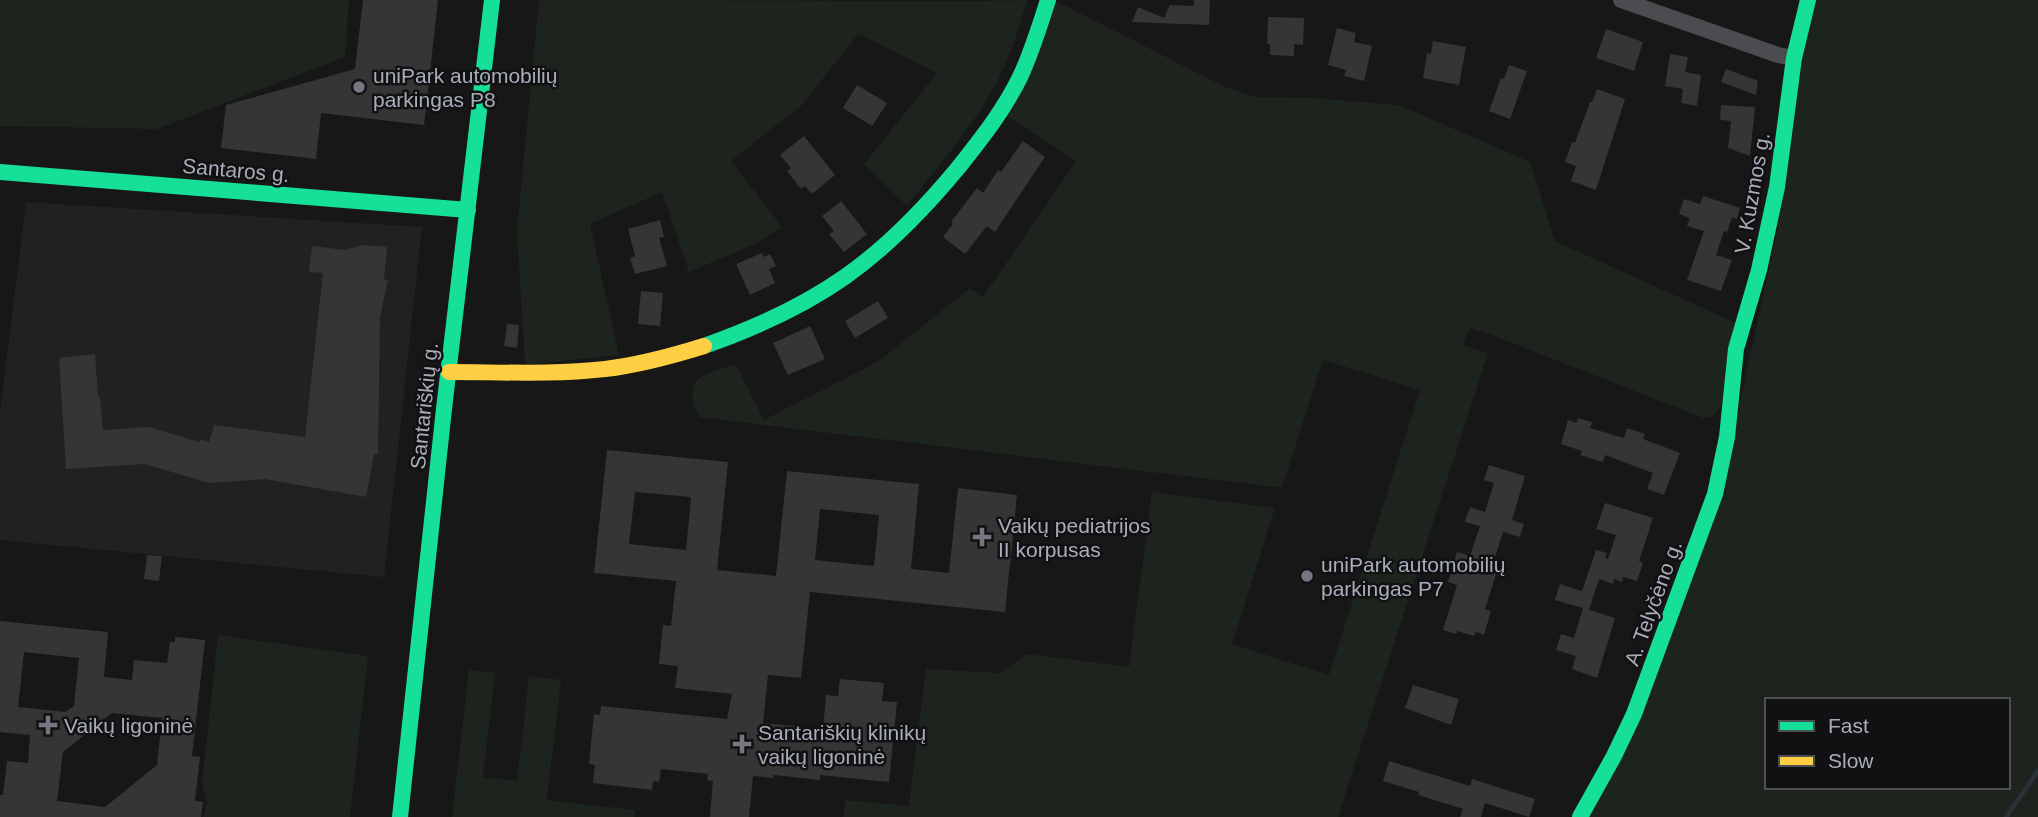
<svg xmlns="http://www.w3.org/2000/svg" width="2038" height="817" font-family="Helvetica,sans-serif">
<style>
.built{fill:#212123}
.green{fill:#1d241e;fill-rule:evenodd}
.lines{fill:none;stroke-linecap:round;stroke-linejoin:round}
.stream{stroke:#2a3239;stroke-width:4.5}
.building{fill:#353536;fill-rule:evenodd}
.street{stroke:#4b4c50;stroke-width:16}
.fast{stroke:#16e098;stroke-width:16}
.slow{stroke:#ffcf43;stroke-width:16}
.poi-dot{fill:#757880;stroke:#111113;stroke-width:2.5}
.labels{text-anchor:middle;dominant-baseline:central;stroke-width:5;stroke-linejoin:round;paint-order:stroke}
.poi-label{font-size:21px;fill:#a8adb8;stroke:#111113;text-anchor:start}
.street-label{font-size:21px;fill:#a8adb8;stroke:#111113}
</style>
<rect width="100%" height="100%" fill="#171717"/>
<path class="built" d="M26,202l396,25 -38,350 -384,-37v-127z"/>
<path class="green" d="M0,0h349l-4,57 -188,72 -157,-3z
M539,0l425,1 63,-1c-8,28 -17,56 -30,82 -24,45 -59,84 -90,124l-43,-42 73,-91 -79,-39 -56,71 -71,56 51,66 -29,18 -64,27 -27,-80 -72,32 29,131 -94,10 -8,-134z
M1817,0h221v817h-449l149,-406 38,-174 27,-184zM1767,700h241v87h-241z
M1056,1l169,86 31,10 59,1 84,7 131,57 25,79 181,82 -15,84 -9,10 -9,1 -211,-83 -22,-7 -8,17 26,8 -150,464h-495l2,-17 64,6 17,-137 74,4 27,-19 102,13 23,-175 123,16 -43,136 97,31 91,-285 -97,-30 -41,128 -583,-71c-19,-39 5,-44 37,-52l28,55 115,-59 91,-73 13,9 93,-136 -70,-46z
M218,635l150,21 -18,161h-147l4,-15 -5,-18z
M469,670l26,3 -12,104 34,4 12,-105 32,4 -14,120 88,10 -1,7h-182z"/>
<g class="lines">
<path class="stream" d="M2006,817l32,-46"/>
</g>
<path class="building" d="M363,0h75l-14,125 -103,-12 -5,46 -95,-11 5,-43 129,-36z
M1194,0h16l-1,25 -77,-3 6,-15 26,11 6,-13 24,1z
M1268,17l36,1 -1,27 -9,-1v12l-24,-1v-11h-3z
M1337,28l19,5 -2,9 18,4 -8,35 -20,-5 2,-6 -18,-5z
M1606,29l37,13 -9,29 -38,-13z
M1433,41l33,6 -7,38 -36,-7 4,-25 4,1z
M1670,54l18,3 -3,15 16,3 -4,31 -16,-3 2,-14 -18,-3z
M1509,65l18,6 -17,48 -21,-8 12,-33 3,1z
M1726,69l32,12 -2,14 -35,-13z
M857,85l30,18 -15,23 -29,-18z
M1597,89l28,10 -29,91 -25,-9 5,-15 -11,-4 7,-20 3,1 15,-41h2z
M1721,105l34,2 -5,49 -22,-8 3,-27 -11,-1z
M804,136l31,39 -23,19 -7,-8 -4,3 -14,-18 4,-3 -11,-13z
M1023,141l22,16 -50,75 -8,-6 -22,28 -22,-17 10,-13 -2,-2 26,-34 6,5 15,-23 3,2z
M1703,196l37,12 -3,11 -5,-2 -5,15 -3,-1 -8,24 16,5 -11,31 -34,-11 17,-49 -17,-5 3,-8 -11,-4 5,-15 16,5z
M841,201l26,33 -23,18 -15,-18 5,-3 -12,-15z
M660,220l4,17 -5,1 8,28 -32,8 -5,-16 5,-2 -7,-27z
M362,245l25,2 -3,33h4l-8,37 -2,137h-4l-8,43 -101,-18 -56,4 -64,-19 -79,5 -7,-111 36,-4 3,43h2l3,33 46,-3 50,15 1,-3 9,3 5,-17 91,12 18,-164 -14,-1 3,-26 33,4z
M762,253l2,4 6,-3 6,12 -7,3 6,14 -25,12 -14,-31z
M641,291l22,2 -3,33 -22,-2z
M878,301l10,17 -33,20 -10,-17z
M507,324l12,1 -2,23 -13,-2z
M810,326l15,33 -37,16 -15,-32z
M1578,418l14,4 -2,6 34,10 3,-10 18,6 -2,5 37,14 -16,42 -17,-6 6,-16 -48,-18 -2,7 -23,-7 2,-4 -21,-7 7,-24 8,3z
M607,450l121,12 -11,108 59,6 11,-105 132,13 -8,85 38,4 9,-85 59,7 -12,117 -195,-20 -9,86 -33,-3 -5,48 60,6 3,-34 12,1 2,-17 44,4 -2,18 15,1 -8,80 -69,-7v5l-46,-5 -1,3 -20,-2 -4,41h-39l3,-36 -6,-1 1,-6 -47,-5 -2,13 -6,-1 -1,9 -59,-7 2,-18 -6,-1 5,-50 6,1 1,-9 126,13 5,-25 -57,-6 3,-22 -19,-2 4,-39 8,1 5,-45 -82,-8zM635,492l56,5 -5,53 -57,-6zM820,509l59,6 -5,51 -59,-6z
M1489,465l36,11 -13,44 12,4 -4,13 -17,-5 -10,31 6,2 -14,44 6,2 -7,24 -8,-3 -2,4 -17,-5 -1,3 -13,-4 14,-45 -9,-3 9,-30 13,4 10,-30 -15,-4 5,-15 15,5 9,-29 -10,-3z
M1605,503l48,15 -14,43 4,2 -6,18 -14,-4 -1,5 -8,-3 -1,5 -14,-5 -10,31 26,8 -18,60 -25,-9 4,-13 -20,-6 5,-16 13,4 9,-30 -28,-8 5,-16 22,7 14,-41 11,3 -2,5 3,1 8,-24 -20,-6z
M147,555l15,1 -3,25 -15,-2z
M0,621l108,11 -4,45 28,3 2,-20 33,3 3,-21h5v-5l30,3 -13,116 8,1 -5,44 8,1 -2,15h-201v-22h3l4,-34 21,2 2,-28 -30,-3zM24,652l55,6 -5,48 -9,6 -47,-5zM112,713l50,5 -5,47 -52,42 -48,-6 6,-49z
M1413,685l46,14 -8,26 -46,-17z
M1389,761l81,25 2,-7 63,20 -6,18 -44,-14 -4,14h-21l3,-8 -45,-14 1,-3 -36,-11z"/>
<g class="lines">
<path class="street" d="M1621,0l157,55 16,3"/>
<path class="fast" d="M0,172l468,38
M704,346c114,-40 177,-85 254,-178 23,-29 47,-59 63,-93 11,-24 19,-50 27,-75
M400,817l44,-408 48,-409
M1580,817l34,-61 20,-42 81,-220 12,-57 9,-88 23,-79 18,-83 17,-129 14,-58"/>
<path class="slow" d="M449,372c52,0 104,3 156,-3 34,-4 67,-13 99,-23"/>
</g>
<g class="poi-dot">
<circle cx="359" cy="87" r="7"/>
<path d="M978.5 526.5h7v7h7v7h-7v7h-7v-7h-7v-7h7z"/>
<circle cx="1307" cy="576" r="7"/>
<path d="M44.5 714.5h7v7h7v7h-7v7h-7v-7h-7v-7h7z"/>
<path d="M738.5 733.5h7v7h7v7h-7v7h-7v-7h-7v-7h7z"/>
</g>
<g class="labels">
<g class="poi-label">
<text x="373" y="75">uniPark automobilių<tspan x="373" dy="24">parkingas P8</tspan></text>
<text x="998" y="525">Vaikų pediatrijos<tspan x="998" dy="24">II korpusas</tspan></text>
<text x="1321" y="564">uniPark automobilių<tspan x="1321" dy="24">parkingas P7</tspan></text>
<text x="64" y="725">Vaikų ligoninė</text>
<text x="758" y="732">Santariškių klinikų<tspan x="758" dy="24">vaikų ligoninė</tspan></text>
</g>
<g class="street-label">
<text transform="translate(236 170) rotate(5)">Santaros g.</text>
<text transform="translate(1752 193) rotate(-80)">V. Kuzmos g.</text>
<text transform="translate(424 406) rotate(-84)">Santariškių g.</text>
<text transform="translate(1653 603) rotate(-70)">A. Telyčėno g.</text>
</g>
</g>
<rect x="1765" y="698" width="245" height="91" fill="#111113" stroke="#4d4f55" stroke-width="2"/>
<rect x="1779" y="721" width="35" height="10" fill="#16e098" stroke="#4d4f55" stroke-width="2"/>
<text x="1828" y="733" font-size="21" fill="#a8adb8">Fast</text>
<rect x="1779" y="756" width="35" height="10" fill="#ffcf43" stroke="#4d4f55" stroke-width="2"/>
<text x="1828" y="768" font-size="21" fill="#a8adb8">Slow</text>
</svg>
